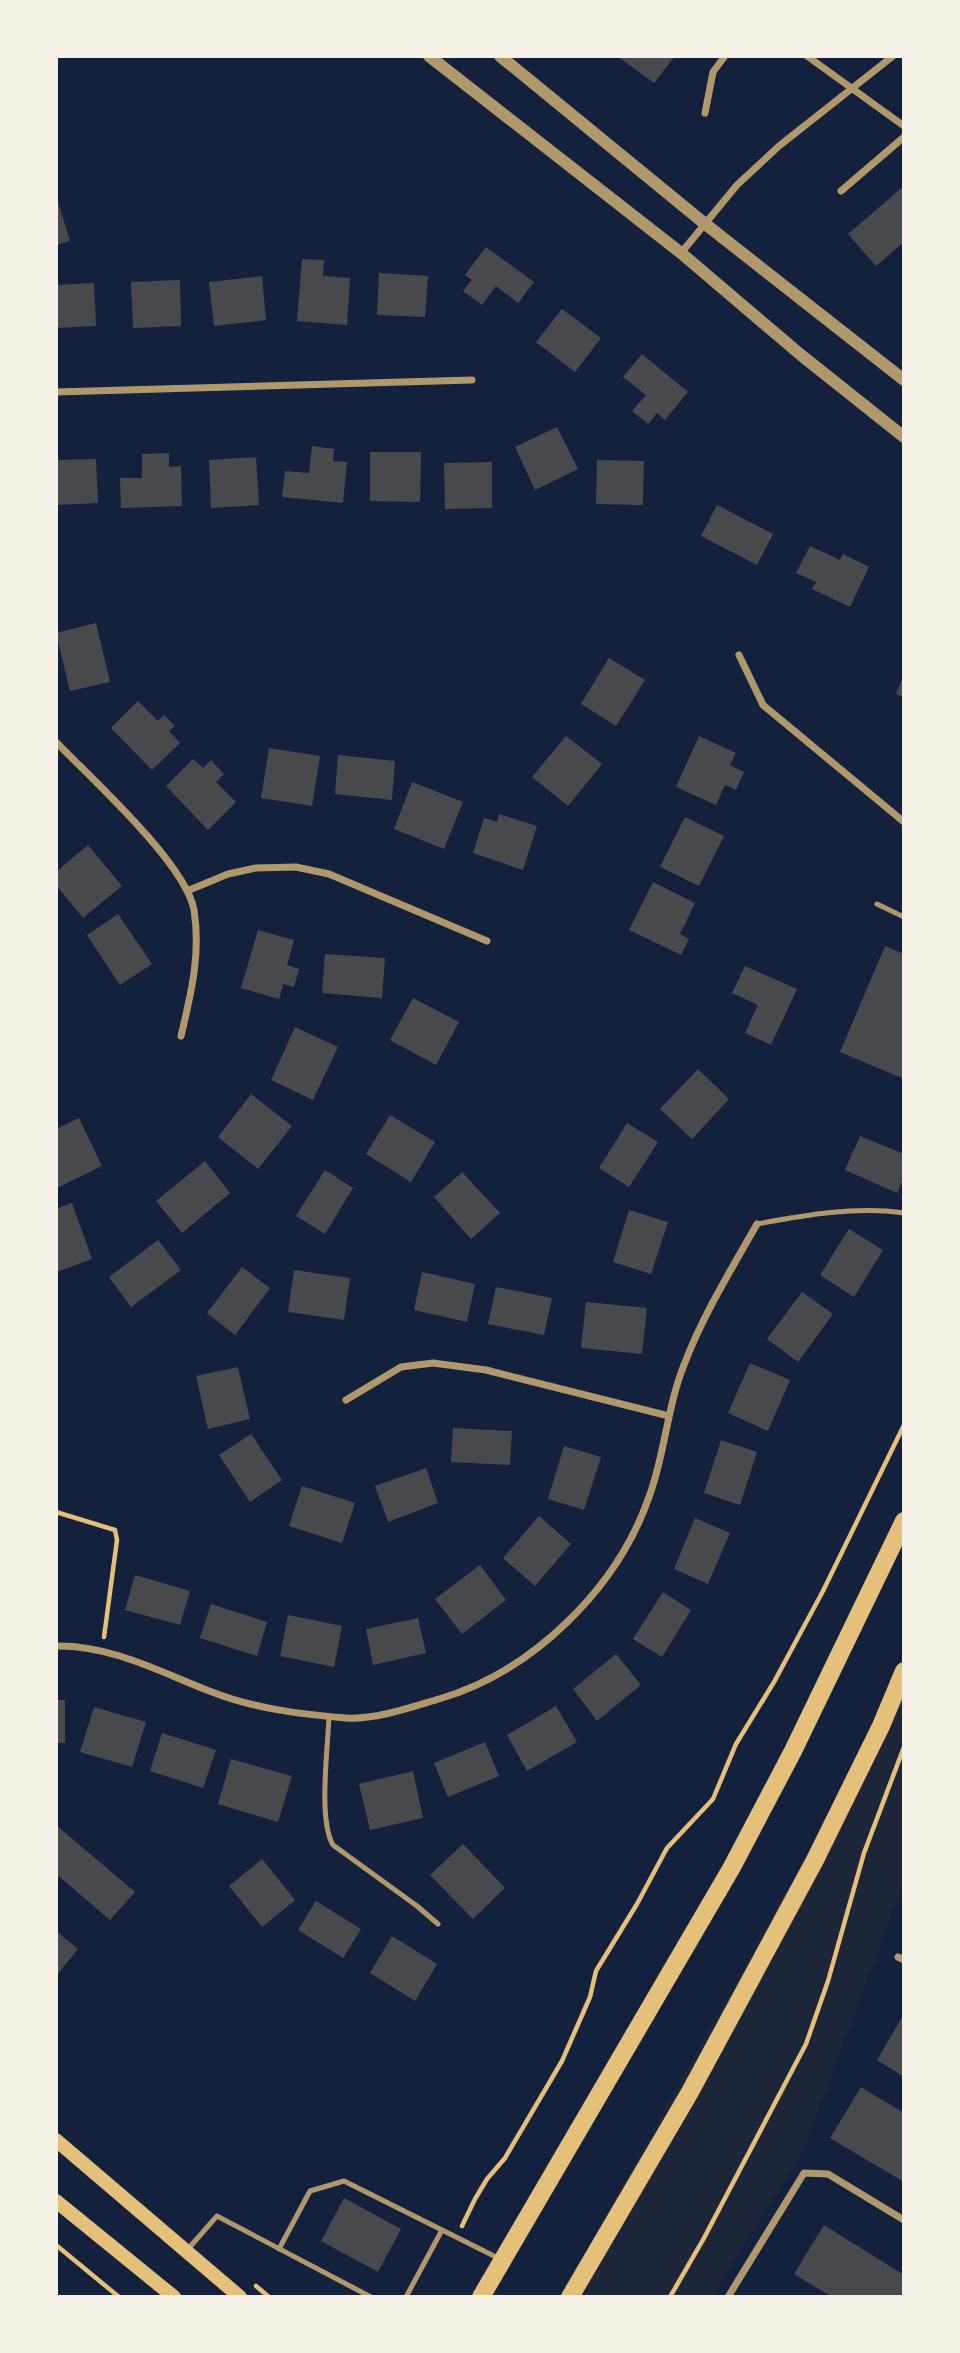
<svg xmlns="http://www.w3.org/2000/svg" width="960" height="2353" font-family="'Fira Sans Condensed',sans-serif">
  <rect width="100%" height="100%" fill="#14213d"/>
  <!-- green -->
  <path fill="#1d2539" d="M904,1680V1890L897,1901L803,2152L711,2297H560Z"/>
  <!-- building -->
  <path fill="#48494c" d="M621,56H675L654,83L620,58Z
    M904,186V242L876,266L848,234Z
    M56,195L70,241L56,245Z
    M486,247L534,282L518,303L496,286L482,305L463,291L472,280L465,275Z
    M302,259L324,260L323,276L350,278L347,325L297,321Z
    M379,273L428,276L425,317L377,315Z
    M262,276L266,320L214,326L209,282Z
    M180,280L181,326L133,328L131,282Z
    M94,283L96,326L56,328V285Z
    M562,309L601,338L575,372L536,342Z
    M642,354L688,392L665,420L657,413L648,424L632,411L646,395L623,377Z
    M557,427L578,469L535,490L515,447Z
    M312,446L334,449L333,461L347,462L343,503L282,497L285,471L309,473Z
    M370,452H421L420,502L370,501Z
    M169,453V467L181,466L182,506L121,508L120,478H142V454Z
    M256,457L259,505L211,508L209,460Z
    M96,459L98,503L56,505V460Z
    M597,460L644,461L643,505L596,504Z
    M492,462V508L445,509L444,463Z
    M717,505L773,534L757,565L701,536Z
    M810,546L840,560L843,554L869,567L850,607L812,589L816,582L796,573Z
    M96,623L110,682L70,691L56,633Z
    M609,658L645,680L616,726L581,704Z
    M904,675V697L896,694Z
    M138,701L158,721L164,715L175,726L169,731L180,743L152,770L111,728Z
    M566,736L602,764L568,806L532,777Z
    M699,736L736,753L730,765L744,772L736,790L725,785L716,805L676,787Z
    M269,748L320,756L312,806L261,798Z
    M338,755L395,761L392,800L335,794Z
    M193,759L203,768L211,760L224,774L216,782L236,802L208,830L166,786Z
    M412,782L463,802L444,849L394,829Z
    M499,814L537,826L523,870L473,853L484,818L497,822Z
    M685,817L724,836L699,886L660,867Z
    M88,845L122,886L83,918L56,885V872Z
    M653,882L695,903L680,934L689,939L681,955L629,930Z
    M118,914L152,964L120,985L87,935Z
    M258,930L294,940L287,965L299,969L294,987L283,984L279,999L241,988Z
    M885,946L904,954V1079L840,1052Z
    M325,954L385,958L382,998L322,993Z
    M745,966L797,989L771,1045L745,1033L758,1005L732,993Z
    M413,998L459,1022L436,1065L390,1040Z
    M295,1027L338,1047L313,1100L271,1080Z
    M698,1069L729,1099L692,1139L660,1109Z
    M251,1094L292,1126L258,1169L218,1137Z
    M390,1115L435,1142L411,1182L366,1154Z
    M79,1118L102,1166L57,1188L56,1129Z
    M627,1123L658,1142L629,1187L599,1168Z
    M860,1136L904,1154V1177L897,1193L845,1170Z
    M205,1161L230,1193L182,1233L156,1201Z
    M325,1170L353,1188L325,1234L296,1216Z
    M462,1172L500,1213L471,1239L434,1197Z
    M72,1203L92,1259L57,1272L56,1209Z
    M629,1210L668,1222L651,1274L613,1262Z
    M849,1229L883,1250L854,1297L820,1275Z
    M158,1240L181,1270L131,1307L109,1277Z
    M242,1267L270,1288L235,1335L207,1313Z
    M294,1270L350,1278L344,1320L288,1312Z
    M422,1272L475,1284L467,1322L414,1310Z
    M496,1287L552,1298L544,1335L488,1324Z
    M802,1292L833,1314L798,1362L767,1339Z
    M586,1302L647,1308L642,1354L581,1348Z
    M750,1363L790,1380L768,1431L728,1413Z
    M238,1367L250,1419L208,1429L196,1376Z
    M453,1428L512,1431L510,1465L451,1462Z
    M251,1434L282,1480L250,1502L219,1455Z
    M721,1440L757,1452L740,1505L704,1493Z
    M564,1446L601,1457L584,1510L548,1499Z
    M426,1468L438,1503L388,1522L375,1486Z
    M302,1486L355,1503L342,1543L289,1526Z
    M539,1516L571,1544L535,1586L503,1558Z
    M695,1518L730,1533L708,1584L674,1569Z
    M480,1565L506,1600L462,1634L435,1599Z
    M135,1575L190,1591L180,1625L125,1610Z
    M663,1592L691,1610L662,1657L633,1639Z
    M211,1604L267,1622L257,1656L200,1638Z
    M288,1615L342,1626L334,1667L280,1656Z
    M418,1618L426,1653L373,1665L366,1629Z
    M616,1654L641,1685L597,1721L573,1689Z
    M56,1700H65V1743H56Z
    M556,1706L577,1742L527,1771L507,1735Z
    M94,1707L146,1722L132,1767L80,1752Z
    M162,1733L216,1750L203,1788L150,1771Z
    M485,1742L499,1776L448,1797L434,1763Z
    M231,1759L292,1776L278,1822L218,1804Z
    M413,1771L423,1818L370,1830L359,1784Z
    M56,1825L135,1892L110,1920L56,1874Z
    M463,1844L505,1888L473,1919L430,1875Z
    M262,1859L295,1900L262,1927L229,1886Z
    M316,1901L361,1929L343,1958L298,1930Z
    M56,1931L78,1949L56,1976Z
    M392,1936L437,1964L415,2001L370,1973Z
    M904,2014V2077L877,2060Z
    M861,2087L904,2113V2182L830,2138Z
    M344,2198L401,2229L378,2272L321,2241Z
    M824,2225L904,2275V2297H832L794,2274Z"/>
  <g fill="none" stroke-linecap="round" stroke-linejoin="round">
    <!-- path -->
    <path stroke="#e5c07b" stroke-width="4.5" d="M56,1512L115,1530L117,1540L104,1637
      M462,2226L475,2199L487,2179L505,2158L562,2061L590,1997L596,1971L637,1904L667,1848L713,1799L736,1744L774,1682L823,1591L904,1425
      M56,2245L119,2297
      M256,2286L269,2297
      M670,2297L704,2238L806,2044L828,1981L864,1853L904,1747"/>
    <!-- service -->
    <path stroke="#b1986c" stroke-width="5" d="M877,904L904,917
      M757,1224C805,1215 856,1206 904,1213
      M329,1716C328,1747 318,1820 333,1845L417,1906L438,1924
      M188,2249L217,2216L371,2297
      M279,2249L310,2191L344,2181L442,2230
      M406,2297L442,2230L500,2259"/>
    <!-- minor -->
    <path stroke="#b1986c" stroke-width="7" d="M807,56L904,126
      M705,113L713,72L725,56
      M841,191L904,137
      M681,253L737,185L779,146L893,56
      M56,392L472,380
      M739,655L763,705L904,822
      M56,742C91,778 186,864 194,910C201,954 191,994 181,1036
      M187,891L228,874L256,868L296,867L329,874L487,941
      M346,1400L401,1367L433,1363L486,1370L669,1416
      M56,1646C112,1645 162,1673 212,1692C255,1709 301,1714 346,1718C375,1720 412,1707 439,1699C532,1672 617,1589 649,1497C665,1454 667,1407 684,1365C703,1315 731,1270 757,1224
      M898,1957L904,1960
      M728,2297L804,2173L828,2174L904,2220"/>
    <!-- tertiary -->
    <path stroke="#b1986c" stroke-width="12" d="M429,56L681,253L801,355L904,437
      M500,56L704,223L904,380"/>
    <!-- secondary -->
    <path stroke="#e5c07b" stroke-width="14" d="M56,2140L240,2297
      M56,2201L174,2297"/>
    <!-- primary -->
    <path stroke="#e5c07b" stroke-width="18" d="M481,2297L732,1867L793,1751L904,1521
      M570,2297L690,2092L815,1860L881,1726L904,1671"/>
  </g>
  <!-- border -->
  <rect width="960" height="2353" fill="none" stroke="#f6f1e7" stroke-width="116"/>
</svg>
